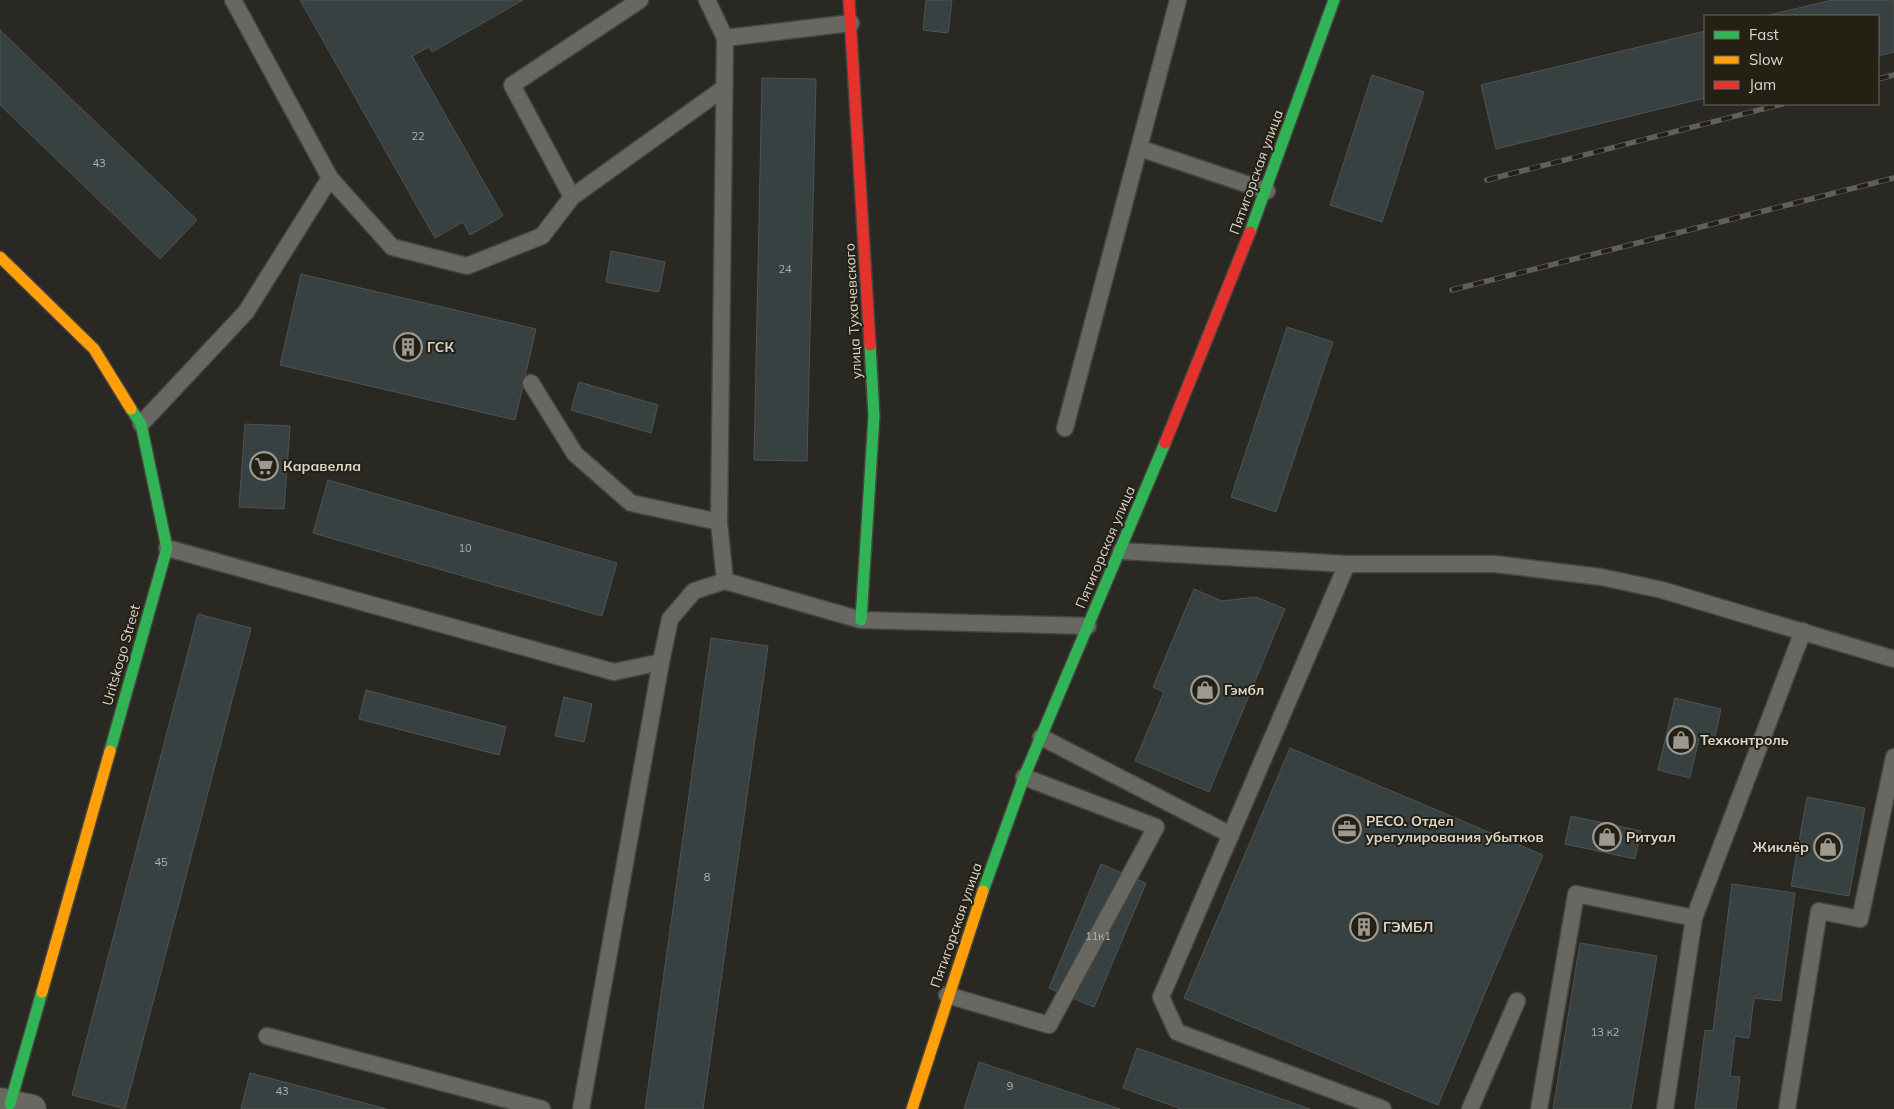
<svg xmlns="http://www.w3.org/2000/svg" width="1894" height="1109" font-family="Mulish,sans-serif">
  <rect width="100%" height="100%" fill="#2a2822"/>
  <!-- building -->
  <path fill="#374141" stroke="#505352" d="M300,0H523L432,52L429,47L412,56L503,216L470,235L463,222L435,238Z
    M926,0H952L948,33L923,30Z
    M1832,0H1894V52L1878,56V16H1765Z
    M0,30L197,220L160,259L0,105Z
    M1705,31V98L1496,149L1481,85Z
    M1372,75L1424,92L1382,222L1330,205Z
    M762,78L816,79L807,461L754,460Z
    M611,251L665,262L659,292L606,282Z
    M301,274L536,329L515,420L280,365Z
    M1287,327L1333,342L1276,512L1231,497Z
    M579,382L658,405L651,433L571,410Z
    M245,424L290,426L284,509L239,507Z
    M328,480L617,563L602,616L313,533Z
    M1194,589L1222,601L1256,597L1285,609L1209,792L1135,761L1164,692L1153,687Z
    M198,614L251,628L125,1109L72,1095Z
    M711,638L768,646L703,1109H645Z
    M366,690L506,727L499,755L359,719Z
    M564,697L592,704L584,742L555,736Z
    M1675,698L1721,709L1715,737L1700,734L1690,778L1658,770Z
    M1290,748L1543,855L1438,1105L1184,998Z
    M1807,797L1865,808L1849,896L1791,886Z
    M1571,816L1641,831L1635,859L1565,844Z
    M1101,864L1146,883L1094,1007L1049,988Z
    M1732,884L1795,893L1781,1001L1754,998L1749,1038L1735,1036L1730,1076L1740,1077L1736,1109H1695L1705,1030L1713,1031Z
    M1580,943L1657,956L1631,1109H1553Z
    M1137,1048L1310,1109H1181L1123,1088Z
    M979,1062L1120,1109H964Z
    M250,1073L387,1109H241Z"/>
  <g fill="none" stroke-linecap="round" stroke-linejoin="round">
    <defs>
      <path id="lane" d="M233,0L330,178L392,247L467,266L542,236L572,197L512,85L640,0
        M707,0L725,38L719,522L725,581
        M725,38L851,23
        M1139,148L1267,191
        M572,197L724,88
        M531,383L575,454L631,503L719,522
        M141,424L246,312L330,178
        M1065,428L1178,0
        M167,548L614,672L661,662L670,619L694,591L725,581L861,620L1088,626
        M1121,551L1347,564H1495L1601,577L1662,590L1894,659
        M1347,564L1161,997L1177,1032L1383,1109
        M1041,737L1231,835
        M947,995L1049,1025L1156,827L1024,777
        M267,1036L542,1109
        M581,1109L661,662
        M1470,1109L1517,1001
        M1539,1109L1576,894L1694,918L1803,631
        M1665,1109L1694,918
        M1787,1109L1819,911L1860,919L1894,757"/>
      <path id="street" d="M0,1102L32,1109"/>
      <path id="fast" d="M1250,232L1334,0
        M861,620L874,416L870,345
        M110,751L167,548L141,424L131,409
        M983,891L1024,777L1165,443
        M10,1104L42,992"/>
      <path id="slow" d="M0,257L94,349L131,409
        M42,992L110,751
        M912,1109L983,891"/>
      <path id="jam" d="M849,0L870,345
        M1165,443L1250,232"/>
    </defs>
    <!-- lane casing -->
    <use href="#lane" stroke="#46443e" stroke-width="19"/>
    <!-- street casing -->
    <use href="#street" stroke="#46443e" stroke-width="30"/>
    <!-- fast casing -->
    <use href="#fast" stroke="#46443e" stroke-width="14"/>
    <!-- slow casing -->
    <use href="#slow" stroke="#46443e" stroke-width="14"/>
    <!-- jam casing -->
    <use href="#jam" stroke="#46443e" stroke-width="14"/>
    <!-- lane -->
    <use href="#lane" stroke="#686762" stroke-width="16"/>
    <!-- street -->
    <use href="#street" stroke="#686762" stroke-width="28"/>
    <!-- fast -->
    <use href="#fast" stroke="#30b455" stroke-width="11"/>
    <!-- slow -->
    <use href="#slow" stroke="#ff9f0a" stroke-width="11"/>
    <!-- jam -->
    <use href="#jam" stroke="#e5322d" stroke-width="11"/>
    <defs>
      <path id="rail" d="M1878,79L1894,75
        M1487,180L1782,104
        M1452,290L1894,178"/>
    </defs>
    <!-- rail casing -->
    <use href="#rail" stroke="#615f5a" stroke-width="5.5"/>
    <!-- rail -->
    <use href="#rail" stroke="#242014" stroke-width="4" stroke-dasharray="11" stroke-linecap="butt"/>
  </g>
  <!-- icons -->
  <defs>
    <symbol id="building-ring" viewBox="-11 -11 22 22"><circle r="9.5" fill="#242014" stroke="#9c9992" stroke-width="1.5"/><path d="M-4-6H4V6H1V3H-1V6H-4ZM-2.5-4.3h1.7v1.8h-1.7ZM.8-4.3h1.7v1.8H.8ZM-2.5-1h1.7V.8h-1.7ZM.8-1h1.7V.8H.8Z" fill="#9c9992"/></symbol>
    <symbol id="supermarket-ring" viewBox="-11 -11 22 22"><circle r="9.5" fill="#242014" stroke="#9c9992" stroke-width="1.5"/><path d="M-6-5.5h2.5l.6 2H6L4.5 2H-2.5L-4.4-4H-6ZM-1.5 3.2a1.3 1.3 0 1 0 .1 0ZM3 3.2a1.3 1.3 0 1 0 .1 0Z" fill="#9c9992"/></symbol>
    <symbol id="shop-ring" viewBox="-11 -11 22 22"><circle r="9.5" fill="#242014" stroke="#9c9992" stroke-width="1.5"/><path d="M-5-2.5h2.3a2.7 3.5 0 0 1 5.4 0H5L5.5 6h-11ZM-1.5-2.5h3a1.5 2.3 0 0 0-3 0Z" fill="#9c9992"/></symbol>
    <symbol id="office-ring" viewBox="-11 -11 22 22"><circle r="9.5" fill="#242014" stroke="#9c9992" stroke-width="1.5"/><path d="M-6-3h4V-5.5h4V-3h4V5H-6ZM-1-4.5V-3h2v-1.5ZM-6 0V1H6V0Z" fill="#9c9992"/></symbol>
  </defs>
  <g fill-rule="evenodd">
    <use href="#building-ring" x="392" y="331" width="32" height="32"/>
    <use href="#supermarket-ring" x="248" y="450" width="32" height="32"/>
    <use href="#shop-ring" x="1189" y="674" width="32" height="32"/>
    <use href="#shop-ring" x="1665" y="724" width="32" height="32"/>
    <use href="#office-ring" x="1331" y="813" width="32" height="32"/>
    <use href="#shop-ring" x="1591" y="821" width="32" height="32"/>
    <use href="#shop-ring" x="1812" y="831" width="32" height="32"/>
    <use href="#building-ring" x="1348" y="911" width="32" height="32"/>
  </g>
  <g text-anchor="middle" stroke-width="4" stroke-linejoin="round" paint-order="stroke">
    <!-- number labels -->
    <g font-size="11" fill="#b0b1ab">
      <text x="418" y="140">22</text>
      <text x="99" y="167">43</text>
      <text x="785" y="273">24</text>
      <text x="465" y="552">10</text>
      <text x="161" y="866">45</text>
      <text x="707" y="881">8</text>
      <text x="1098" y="940">11к1</text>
      <text x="1605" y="1036">13 к2</text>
      <text x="1010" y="1090">9</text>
      <text x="282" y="1095">43</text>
    </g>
    <!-- street labels -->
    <g font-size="14" fill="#d9d6ce" stroke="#242014">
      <text transform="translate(1256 172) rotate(-70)" y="5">Пятигорская улица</text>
      <text transform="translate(853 311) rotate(-93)" y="5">улица Тухачевского</text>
      <text transform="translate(1105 547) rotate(-67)" y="5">Пятигорская улица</text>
      <text transform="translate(121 655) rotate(-74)" y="5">Uritskogo Street</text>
      <text transform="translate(956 925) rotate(-71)" y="5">Пятигорская улица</text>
    </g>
    <!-- poi labels -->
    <g font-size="14" font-weight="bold" fill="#d9d6ce" stroke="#242014" text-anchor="start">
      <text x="427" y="352">ГСК</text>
      <text x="283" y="471">Каравелла</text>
      <text x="1224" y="695">Гэмбл</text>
      <text x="1700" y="745">Техконтроль</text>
      <text x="1366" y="826">РЕСО. Отдел<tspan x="1366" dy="16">урегулирования убытков</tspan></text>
      <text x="1626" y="842">Ритуал</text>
      <text x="1809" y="852" text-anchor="end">Жиклёр</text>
      <text x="1383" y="932">ГЭМБЛ</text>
    </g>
  </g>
  <!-- legend -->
  <rect x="1704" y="15" width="175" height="90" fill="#242014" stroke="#6c695e"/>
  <rect x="1714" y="31" width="25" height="8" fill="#30b455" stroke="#6c695e"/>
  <text x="1749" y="40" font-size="15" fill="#d9d6ce">Fast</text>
  <rect x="1714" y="56" width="25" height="8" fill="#ff9f0a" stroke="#6c695e"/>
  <text x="1749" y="65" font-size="15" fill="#d9d6ce">Slow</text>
  <rect x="1714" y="81" width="25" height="8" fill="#e5322d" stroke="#6c695e"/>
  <text x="1749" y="90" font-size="15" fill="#d9d6ce">Jam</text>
</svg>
